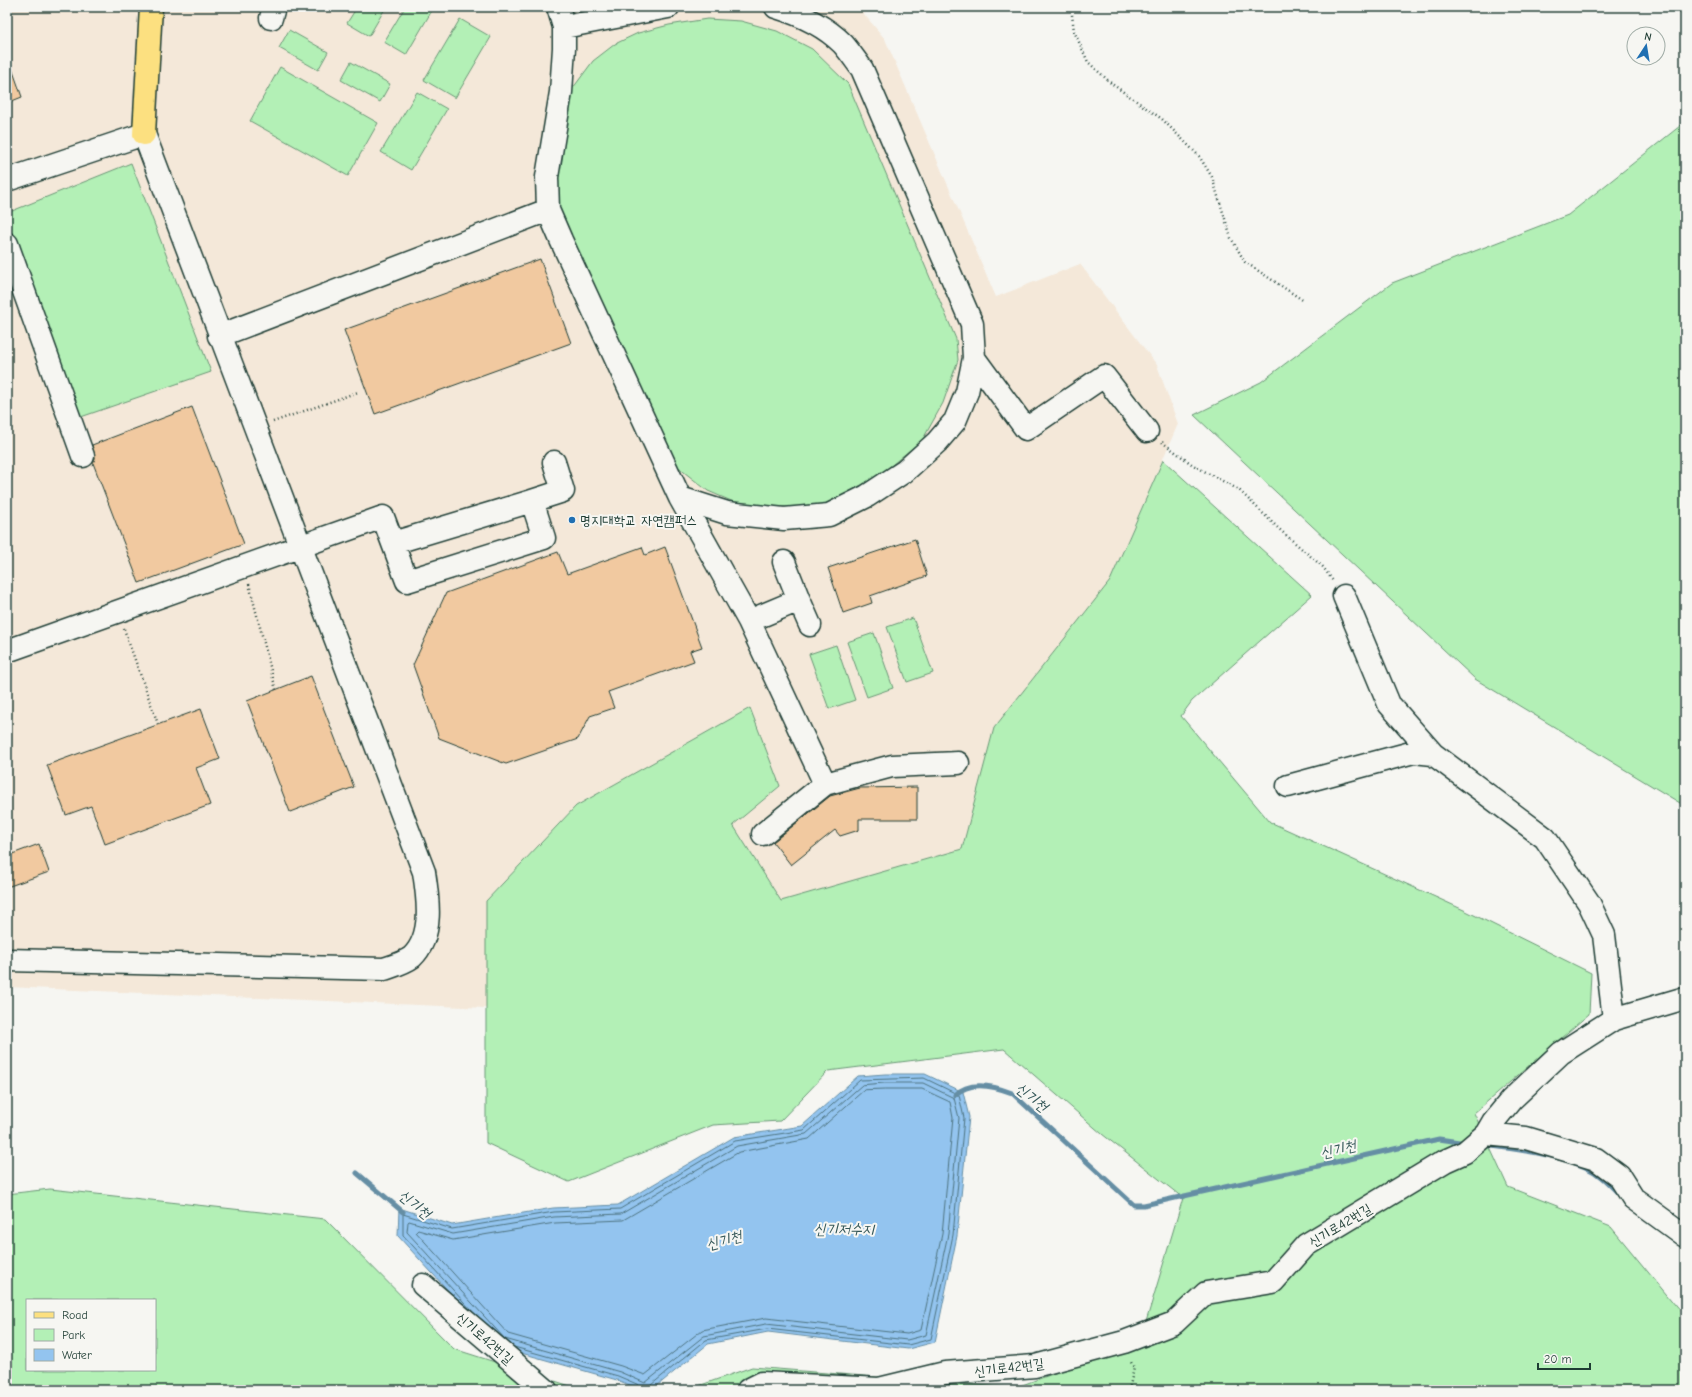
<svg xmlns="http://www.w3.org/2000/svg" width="1692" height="1397" font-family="'Comic Neue','Poor Story',sans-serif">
  <rect width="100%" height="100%" fill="#f6f6f2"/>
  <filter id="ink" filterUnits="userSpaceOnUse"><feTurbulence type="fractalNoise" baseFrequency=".025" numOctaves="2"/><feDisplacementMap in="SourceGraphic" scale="8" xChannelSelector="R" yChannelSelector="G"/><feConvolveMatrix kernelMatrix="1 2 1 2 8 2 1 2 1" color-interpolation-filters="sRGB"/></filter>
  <g filter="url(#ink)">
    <!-- built -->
    <path fill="#f4e8d9" d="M7,7H858L885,39L996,297L1080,264L1157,365L1178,424L1110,581L994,728L962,849L781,901L733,825L780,786L750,708L576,806L486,901V1008L7,987Z"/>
    <!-- green -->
    <path fill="#b3f0b6" stroke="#699675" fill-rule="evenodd" d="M357,7H386L369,36L347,23Z
      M405,7H434L406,55L384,42Z
      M460,19L491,37L455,98L424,80Z
      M707,19L741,21L777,31L812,49L848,84L956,339L958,360L943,403L923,439L880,475L827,504L805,507H764L736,503L708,491L684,472L660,449L550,197L559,120L573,88L593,61L615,44L638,33L669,25Z
      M289,30L328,52L318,70L279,48Z
      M351,62L390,84L380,102L341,80Z
      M280,67L378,123L348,176L250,121Z
      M417,92L447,109L411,170L381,152Z
      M1685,122V806L1475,679L1194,415L1261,382L1392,283L1568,215Z
      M131,163L211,372L78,418L7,229V213Z
      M1163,460L1312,595L1192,701L1181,716L1270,822L1466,911L1591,973L1589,1014L1474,1113L1508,1187L1611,1227L1685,1317V1390H687L752,1367L1014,1388L1140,1342L1183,1198L1102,1134L1004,1049L828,1071L780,1121L713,1125L569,1182L486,1143V901L576,806L750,708L780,786L733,825L781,901L962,849L994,728L1110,581Z
      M913,618L933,673L907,682L887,627Z
      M874,633L893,688L867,697L847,642Z
      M836,645L855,700L829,709L809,654Z
      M50,1189L325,1219L454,1349L583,1390H7V1194ZM27,1300H155V1370H27Z"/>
    <!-- water -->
    <path fill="#93c4ef" stroke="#658ea4" d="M885,1074H925L963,1092L969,1117L957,1236L935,1342L908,1349L768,1332L708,1344L652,1390H642L617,1380L500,1347L398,1236L399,1208L452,1225L553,1208L618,1205L734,1137L802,1126L858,1076Z"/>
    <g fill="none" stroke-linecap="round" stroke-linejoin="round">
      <!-- shore -->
      <path stroke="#4d737f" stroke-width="1" d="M885,1083H923L954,1098L959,1118L948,1234L926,1335L907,1340L766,1324L704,1336L645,1383L620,1372L505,1339L407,1232L408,1222L409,1221L453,1234L554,1217L621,1214L737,1146L806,1134L862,1085Z
        M885,1089H922L950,1102L953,1118L942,1234L921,1330L907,1334L766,1318L702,1330L645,1375L621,1366L508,1334L416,1232L418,1230L453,1240L555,1223L623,1220L739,1152L809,1139L864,1090Z
        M473,1312L403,1235V1214L452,1229L554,1212L620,1209L735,1141L804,1130L860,1080L924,1078L959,1095L964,1118L953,1235L931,1339L908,1345L767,1329L706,1340L651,1385L650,1390
        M514,1347L618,1376L639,1385L642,1390"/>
      <!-- stream -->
      <path stroke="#658ea4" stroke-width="5" d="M955,1095C970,1080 994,1086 1012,1093L1134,1205H1144L1439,1139L1466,1143
        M1483,1145C1516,1149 1555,1154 1585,1167C1599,1173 1609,1184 1619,1194
        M357,1173L403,1212"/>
    </g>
    <!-- building -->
    <path fill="#f1c9a0" stroke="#1f3d34" d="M7,60H9L22,97L7,103Z
      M540,259L571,343L375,414L344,330Z
      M192,407L244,544L139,583L93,463L95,458L92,445Z
      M915,539L927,576L870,596L872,603L843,613L828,568Z
      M642,547L645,555L665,547L702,647L690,651L694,661L608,692L614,708L590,716L578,739L506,764L439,738L413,665L446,593L558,552L567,574Z
      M311,676L354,787L290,812L247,701Z
      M201,709L220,759L196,768L210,805L105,844L91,806L66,815L47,765Z
      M917,787V819H859V830L840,836L835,830L791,865L773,842L830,796L860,788Z
      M39,844L49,872L7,887V856Z"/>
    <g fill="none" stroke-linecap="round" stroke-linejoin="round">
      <defs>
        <path id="minor" d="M558,7L564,27V48L561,92L547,177L548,210L561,240L680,498L727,513L784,519L829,515L867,496L905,471L937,442L955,421L967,392L974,358L972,324L862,69C856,61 850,52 843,44C825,26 799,14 776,7
          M271,18L274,7
          M564,27L668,7
          M7,180L144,134L424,872C428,898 434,936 412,957C404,963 393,966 384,969L7,960
          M7,244L83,456
          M219,336L548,210
          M974,358L1026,429L1104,376L1147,431
          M680,498L749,621L825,784L892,766L958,763
          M532,501L563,491L554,462
          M1344,596L1389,704L1433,754
          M799,600L810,625
          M749,621L799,600L784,562
          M7,651L383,517L407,581L544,538L532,501L393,543
          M1288,786L1414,752L1433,754L1545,838L1589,903L1604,935L1614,1019
          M763,834L825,784
          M1486,1134L1526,1138L1596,1159L1619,1176L1633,1198L1685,1236
          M423,1285L546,1390
          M748,1390L762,1383L879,1389L945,1373L1035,1366L1124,1342L1174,1323L1206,1293L1273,1282L1306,1245L1445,1161L1465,1152L1486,1134L1493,1122L1511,1100L1561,1053L1614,1019L1685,998"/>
        <path id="major" d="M144,134L151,7"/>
      </defs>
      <!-- minor casing -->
      <use href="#minor" stroke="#1f3d34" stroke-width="25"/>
      <!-- major casing -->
      <use href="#major" stroke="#1f3d34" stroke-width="25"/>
      <!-- path -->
      <path stroke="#1f3d34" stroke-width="2.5" stroke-dasharray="1 3" stroke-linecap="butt" d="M1071,7L1074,31L1088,62L1112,84L1162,119L1199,156L1212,177L1231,238L1245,262L1304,301
        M273,422L358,392
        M1162,442L1193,465L1239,490L1279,529L1323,567L1333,581
        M249,584L276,690
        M124,629L158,724
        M1129,1390L1134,1368L1130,1360"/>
      <!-- minor -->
      <use href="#minor" stroke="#f6f6f2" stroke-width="22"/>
      <!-- major -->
      <use href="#major" stroke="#fce080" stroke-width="22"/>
    </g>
  </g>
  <!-- markers -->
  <circle fill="#1f6fb2" stroke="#f6f6f2" stroke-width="1.5" cx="572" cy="520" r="4"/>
  <g text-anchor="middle" stroke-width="4" stroke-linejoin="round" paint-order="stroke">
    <!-- poi labels -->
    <g font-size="14" fill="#1f3d34" stroke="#f6f6f2" text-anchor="start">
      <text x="580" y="525">명지대학교 자연캠퍼스</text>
    </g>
    <!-- street labels -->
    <g font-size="14" fill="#1f3d34" stroke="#f6f6f2">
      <text transform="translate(1340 1225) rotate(-31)" y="5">신기로42번길</text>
      <text transform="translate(485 1338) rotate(41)" y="5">신기로42번길</text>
      <text transform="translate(1009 1367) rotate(-7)" y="5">신기로42번길</text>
    </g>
    <!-- water labels -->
    <g font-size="15" font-style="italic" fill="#365859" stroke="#f6f6f2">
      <text transform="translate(1032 1097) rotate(39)" y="5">신기천</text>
      <text transform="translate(1338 1149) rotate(-13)" y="5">신기천</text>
      <text transform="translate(415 1204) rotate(39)" y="5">신기천</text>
      <text x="844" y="1234">신기저수지</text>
      <text transform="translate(724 1240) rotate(-15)" y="5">신기천</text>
    </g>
  </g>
  <!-- margin -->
  <rect width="1692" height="1397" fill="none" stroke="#f6f6f2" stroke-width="24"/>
  <rect x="12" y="12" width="1668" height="1373" fill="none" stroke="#1f3d34" stroke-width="1.5" filter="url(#ink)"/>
  <!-- legend -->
  <rect x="26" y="1299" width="130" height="72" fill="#f6f6f2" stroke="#a0aca6"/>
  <rect x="34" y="1312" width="20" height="6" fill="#fce080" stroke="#a0aca6"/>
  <text x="62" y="1319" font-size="12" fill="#1f3d34">Road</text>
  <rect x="34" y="1329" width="20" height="12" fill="#b3f0b6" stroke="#a0aca6"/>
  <text x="62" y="1339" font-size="12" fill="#1f3d34">Park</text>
  <rect x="34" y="1349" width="20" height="12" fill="#93c4ef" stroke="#a0aca6"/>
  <text x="62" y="1359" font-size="12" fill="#1f3d34">Water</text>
  <!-- north arrow -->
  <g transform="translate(1646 46) rotate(12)"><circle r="19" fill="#f6f6f2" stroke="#a0aca6"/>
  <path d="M0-3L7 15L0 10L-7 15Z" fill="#1f6fb2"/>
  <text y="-6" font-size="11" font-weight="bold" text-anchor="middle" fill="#1f3d34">N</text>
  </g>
  <!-- scale -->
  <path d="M1538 1363v6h52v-6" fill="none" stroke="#1f3d34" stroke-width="2"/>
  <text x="1544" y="1363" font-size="12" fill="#1f3d34" stroke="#f6f6f2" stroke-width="3" paint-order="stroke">20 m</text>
</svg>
